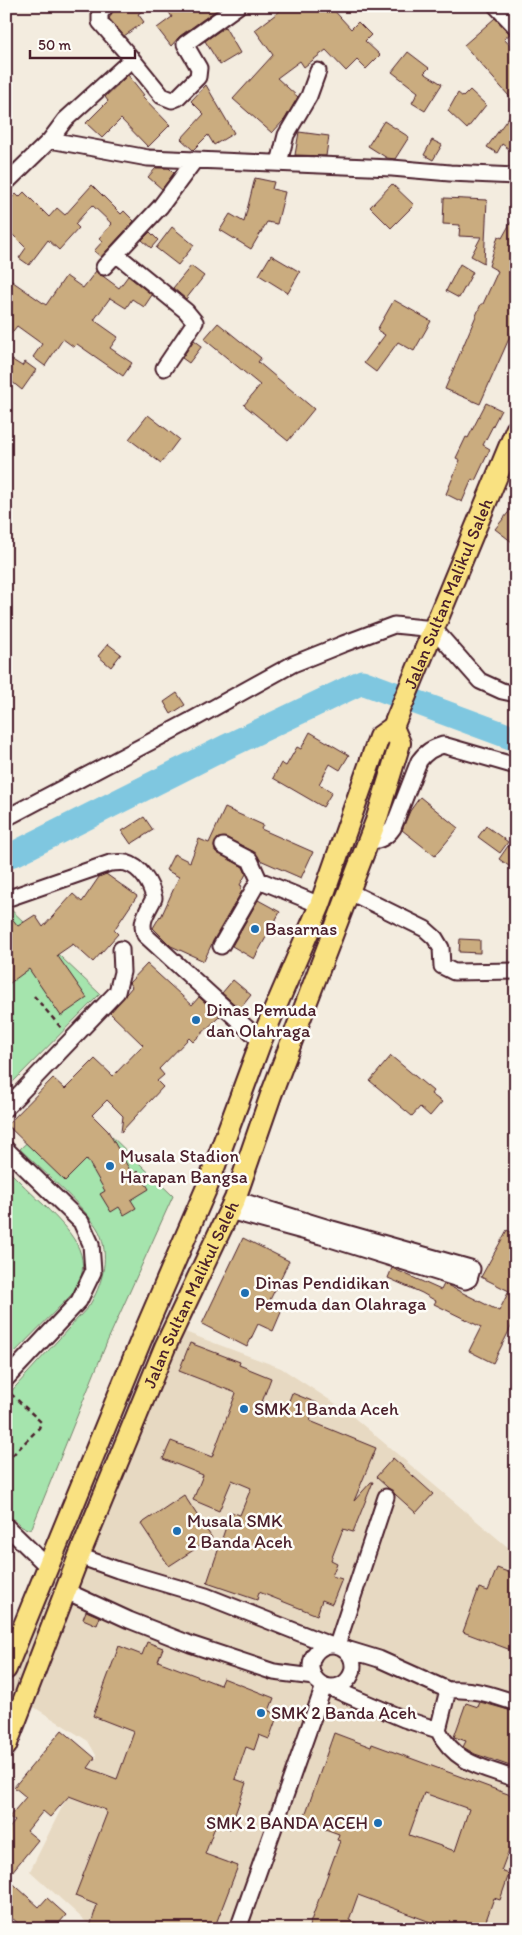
<svg xmlns="http://www.w3.org/2000/svg" width="522" height="1935" font-family="Itim,sans-serif">
  <rect width="100%" height="100%" fill="#f3ecdf"/>
  <filter id="ink" filterUnits="userSpaceOnUse"><feTurbulence type="fractalNoise" baseFrequency=".02" numOctaves="2"/><feDisplacementMap in="SourceGraphic" scale="10" xChannelSelector="R" yChannelSelector="G"/><feConvolveMatrix kernelMatrix="1 2 1 2 8 2 1 2 1" color-interpolation-filters="sRGB"/></filter>
  <g filter="url(#ink)">
    <!-- built -->
    <path fill="#e7d9c2" d="M169,1326L281,1368L345,1410L516,1554V1925L514,1929H94L30,1871L72,1787L97,1757L88,1741L10,1692L38,1601Z"/>
    <!-- green -->
    <path fill="#a5e4ad" stroke="#78826c" d="M6,905L100,994L6,1089Z
      M73,1099L173,1196L107,1342L31,1530L22,1527L6,1512V1397L89,1306C102,1285 109,1260 101,1236C94,1214 39,1168 20,1149Z
      M6,1168C19,1181 32,1194 45,1206C69,1231 95,1254 76,1290L6,1361Z"/>
    <g fill="none" stroke-linecap="round" stroke-linejoin="round">
      <!-- river -->
      <path stroke="#7fc7e0" stroke-width="25" d="M6,856L16,853L226,747L362,682L516,739"/>
    </g>
    <!-- building -->
    <path fill="#caac7f" stroke="#4a1f2b" fill-rule="evenodd" d="M115,6H149L138,14L144,22L124,36L109,19Z
      M165,6H222L180,36L171,46L157,28L172,17Z
      M276,6H330L351,29L358,22L371,35L365,41L380,55L366,69L357,60L346,71L326,50L304,67L300,61L277,78L298,97L285,119L272,133L233,99L273,55L255,30L280,11Z
      M495,18L510,34L504,39L516,52V104L464,45Z
      M225,27L240,53L220,65L205,41Z
      M408,52L429,68L424,73L442,84L425,111L412,103L418,92L392,72Z
      M128,75L144,95L142,96L170,125L148,147L121,119L102,138L86,123L108,101L105,97Z
      M206,85L234,133L214,145L208,135L193,150L181,139L204,114L191,101Z
      M470,90L486,105L467,129L448,111L458,93L463,97Z
      M516,107V154L502,144L497,153L487,147Z
      M384,121L409,137L395,159L387,158L368,146Z
      M299,132L329,136L326,156L295,155Z
      M432,140L442,145L433,160L424,155Z
      M156,168H169L174,173L162,189L148,177Z
      M255,178L274,182L272,189L285,192L277,224L267,222L251,249L220,230L230,214L244,222Z
      M392,184L414,205L391,228L370,207Z
      M92,185L121,214L124,211L134,221L101,257L94,251L103,241L99,238L112,224L92,205L75,224L79,228L59,250L48,240L29,265L19,258L26,248L6,228V210L11,205L8,202L16,194L19,197L24,192L49,217L57,208L65,215Z
      M444,198L487,200L484,263L471,256L481,237L459,236L460,225L443,224Z
      M516,213V334L512,332L480,404L445,389L481,304H483L498,271L489,266L498,236L502,238Z
      M172,227L194,245L178,265L156,248Z
      M150,232L158,240L151,248L142,240Z
      M271,255L300,272L288,293L259,275Z
      M460,264L473,272L459,298L446,291Z
      M191,266L204,276L186,299L173,288Z
      M96,271L119,288L128,276L152,295L144,307L132,299L126,308L110,298L94,320L118,337L110,348L132,363L123,376L77,344L74,347L63,339L45,366L33,357L42,344L17,326L6,340V277L46,305L66,276L83,288Z
      M394,300L431,321L414,351L398,342L376,372L364,363L385,335L377,330Z
      M218,323L261,358L258,362L314,409L288,441L244,405L260,385L204,339Z
      M194,340L202,346L189,363L182,358Z
      M6,356L22,366L25,362L36,370L22,390L6,377Z
      M486,403L501,410L483,445L490,449L475,481L472,479L462,502L446,494L460,460L456,458L466,437L468,438Z
      M148,415L179,439L161,463L129,439Z
      M516,503V545L495,529Z
      M108,644L121,654L111,667L98,656Z
      M177,693L185,705L171,714L164,702Z
      M310,732L349,755L340,770L330,764L319,784L332,792L323,807L273,778L281,763L286,766L297,747L301,749Z
      M420,797L458,828L435,856L402,830L410,811Z
      M225,808L263,825L261,829L313,852L301,878L260,860L254,852L227,838H218L214,846L215,851L243,867L246,874L240,885L242,886L240,889L242,891L213,941L204,961L171,946L153,928L160,916L161,917L179,877L166,870L174,854L190,862L199,839L209,843Z
      M144,817L153,830L131,844L122,831Z
      M486,826L508,842L500,853L478,837Z
      M508,846L516,851V871L499,859Z
      M106,874L137,896L114,930L118,934L93,962L73,944L57,955L87,998L61,1016L29,969L6,986V911L18,926L35,915L43,927L73,894L82,902L99,877Z
      M258,900L280,912L254,959L232,946Z
      M460,939L480,940V953L459,952Z
      M147,964L192,1005L199,997L220,1016L193,1042L189,1038L159,1069L164,1075L157,1081L163,1087L121,1132L123,1116L107,1100L92,1115L108,1131L132,1174L138,1171L149,1189L131,1200L136,1208L124,1215L119,1207L111,1212L100,1194L105,1191L87,1159L65,1181L7,1125L53,1078L65,1089L95,1059L113,1076L143,1045L110,1013L132,987L129,983Z
      M233,980L251,995L240,1009L222,993Z
      M391,1056L433,1091L431,1094L442,1102L430,1116L420,1107L412,1116L370,1081Z
      M507,1230L516,1235V1317L493,1363L469,1351L481,1327L434,1304L436,1301L422,1293L388,1278L392,1268L441,1290L444,1284L447,1285L499,1311L509,1291L481,1277Z
      M243,1238L289,1261L268,1304L282,1310L273,1331L258,1324L247,1347L202,1324Z
      M190,1343L240,1362L239,1365L271,1378L262,1402L285,1411L292,1393L317,1403L310,1421L376,1448L354,1501L371,1482H373L353,1532L343,1529L331,1560L337,1563L332,1576L342,1579L332,1604L322,1600L317,1615L259,1592L257,1600L207,1583L231,1512L240,1515L251,1488L232,1480L219,1511L193,1500L203,1475L163,1459L171,1441L212,1457L236,1393L179,1371Z
      M393,1458L433,1494L416,1513L376,1477Z
      M184,1495L212,1538L169,1566L141,1524Z
      M497,1568L516,1575V1652L463,1632L479,1588L488,1591Z
      M86,1611L100,1617L97,1625L83,1619Z
      M147,1642L163,1648L158,1661L220,1685L223,1678L274,1698L269,1711L278,1714L269,1739L259,1735L254,1750L246,1747L235,1779L246,1783L230,1829L216,1824L205,1854L238,1866L214,1929H96L90,1927L97,1905L75,1896L107,1813L105,1812L106,1810L69,1796L50,1817L43,1811L27,1831L38,1840L7,1878L39,1907L47,1898L66,1915L54,1929H25L6,1913V1832L15,1821L9,1817L26,1797L14,1787L62,1730L95,1758L88,1768L117,1779L134,1732L93,1716L119,1646L142,1655Z
      M480,1702L516,1712V1768L475,1754L463,1747L466,1741L454,1737L466,1703L478,1707Z
      M334,1733L371,1747L372,1744L516,1797V1831L501,1871L509,1874L500,1900L494,1898L483,1929H440L441,1926L358,1895L349,1920L370,1929H308L340,1841L337,1840L339,1834L303,1821ZM424,1793L469,1809L455,1851L409,1835Z"/>
    <g fill="none" stroke-linecap="round" stroke-linejoin="round">
      <defs>
        <path id="minor" d="M496,6L516,27
          M132,59L162,96L172,100L177,98L198,77L199,68L185,44L238,6
          M50,140L65,120L132,59L100,22V13L106,6
          M279,163L286,135L309,96L318,71
          M6,183L50,140L148,158L392,168L450,173L516,176
          M116,254L186,311L195,322L164,368
          M104,267L160,207L195,160
          M6,818L190,721L293,664L343,644L394,625L434,629L480,681L502,691L516,694
          M369,842C380,840 386,838 393,828L419,761C426,752 432,748 443,745L516,766
          M223,846L250,860L259,880L320,905
          M350,892L425,929L435,938L441,948L442,966L454,972L516,971
          M6,899L110,863C115,863 121,862 126,863C141,867 151,884 154,898C148,911 139,921 145,935L261,1041
          M221,946L259,880
          M6,1108L117,992L122,972L121,949
          M6,1149L81,1222L91,1244L93,1272L79,1301L6,1379
          M229,1211L321,1236L465,1281L469,1279L472,1269L470,1268L332,1229L235,1199
          M6,1526L48,1567
          M79,1556L118,1570L206,1596L330,1645
          M66,1591L129,1620L190,1644L274,1672L314,1677
          M311 1666a21 21 0 1 1 42 0a21 21 0 1 1-42 0Z
          M337,1645L386,1497
          M331,1688L404,1719L438,1730L448,1690L379,1659L343,1648
          M448,1690C472,1688 493,1695 516,1703
          M438,1730C455,1764 483,1767 516,1779
          M238,1929L324,1686"/>
        <g id="major">
          <path id="s1" d="M6,1669L141,1340L207,1187L261,1041L320,905L379,737L393,727L516,430"/>
          <path id="s2" d="M6,1746L79,1556L165,1347L235,1199L271,1095L376,821L400,743L393,727"/>
        </g>
      </defs>
      <!-- minor casing -->
      <use href="#minor" stroke="#4a1f2b" stroke-width="19"/>
      <!-- major casing -->
      <use href="#major" stroke="#4a1f2b" stroke-width="24"/>
      <!-- path -->
      <path stroke="#4a1f2b" stroke-width="2.5" stroke-dasharray="5 4" stroke-linecap="butt" d="M34,996L63,1030
        M6,1462L39,1428L41,1422L10,1393"/>
      <!-- minor -->
      <use href="#minor" stroke="#fdfcf7" stroke-width="15"/>
      <!-- major -->
      <use href="#major" stroke="#f9e181" stroke-width="20"/>
    </g>
  </g>
  <!-- markers -->
  <g fill="#1f6fb2" stroke="#fdfcf7" stroke-width="2">
    <circle cx="255" cy="929" r="5"/>
    <circle cx="196" cy="1020" r="5"/>
    <circle cx="110" cy="1166" r="5"/>
    <circle cx="245" cy="1293" r="5"/>
    <circle cx="244" cy="1409" r="5"/>
    <circle cx="177" cy="1531" r="5"/>
    <circle cx="261" cy="1713" r="5"/>
    <circle cx="378" cy="1823" r="5"/>
  </g>
  <g text-anchor="middle" stroke-width="5" stroke-linejoin="round" paint-order="stroke">
    <!-- street labels -->
    <g font-size="18" fill="#4a1f2b" stroke="#fdfcf7">
      <text dy="6" stroke="none"><textPath href="#s1" startOffset="1166">Jalan Sultan Malikul Saleh</textPath></text>
      <text dy="6" stroke="none"><textPath href="#s2" startOffset="488">Jalan Sultan Malikul Saleh</textPath></text>
    </g>
    <!-- poi labels -->
    <g font-size="18" fill="#4a1f2b" stroke="#fdfcf7" text-anchor="start">
      <text x="265" y="935">Basarnas</text>
      <text x="206" y="1016">Dinas Pemuda<tspan x="206" dy="21">dan Olahraga</tspan></text>
      <text x="120" y="1162">Musala Stadion<tspan x="120" dy="21">Harapan Bangsa</tspan></text>
      <text x="255" y="1289">Dinas Pendidikan<tspan x="255" dy="21">Pemuda dan Olahraga</tspan></text>
      <text x="254" y="1415">SMK 1 Banda Aceh</text>
      <text x="187" y="1527">Musala SMK<tspan x="187" dy="21">2 Banda Aceh</tspan></text>
      <text x="271" y="1719">SMK 2 Banda Aceh</text>
      <text x="368" y="1829" text-anchor="end">SMK 2 BANDA ACEH</text>
    </g>
  </g>
  <!-- margin -->
  <rect width="522" height="1935" fill="none" stroke="#fdfcf7" stroke-width="25"/>
  <rect x="12" y="12" width="497" height="1910" fill="none" stroke="#4a1f2b" stroke-width="2" filter="url(#ink)"/>
  <!-- scale -->
  <path d="M30 50v8h105v-8" fill="none" stroke="#4a1f2b" stroke-width="2.5"/>
  <text x="38" y="50" font-size="15" fill="#4a1f2b" stroke="#fdfcf7" stroke-width="4" paint-order="stroke">50 m</text>
</svg>
